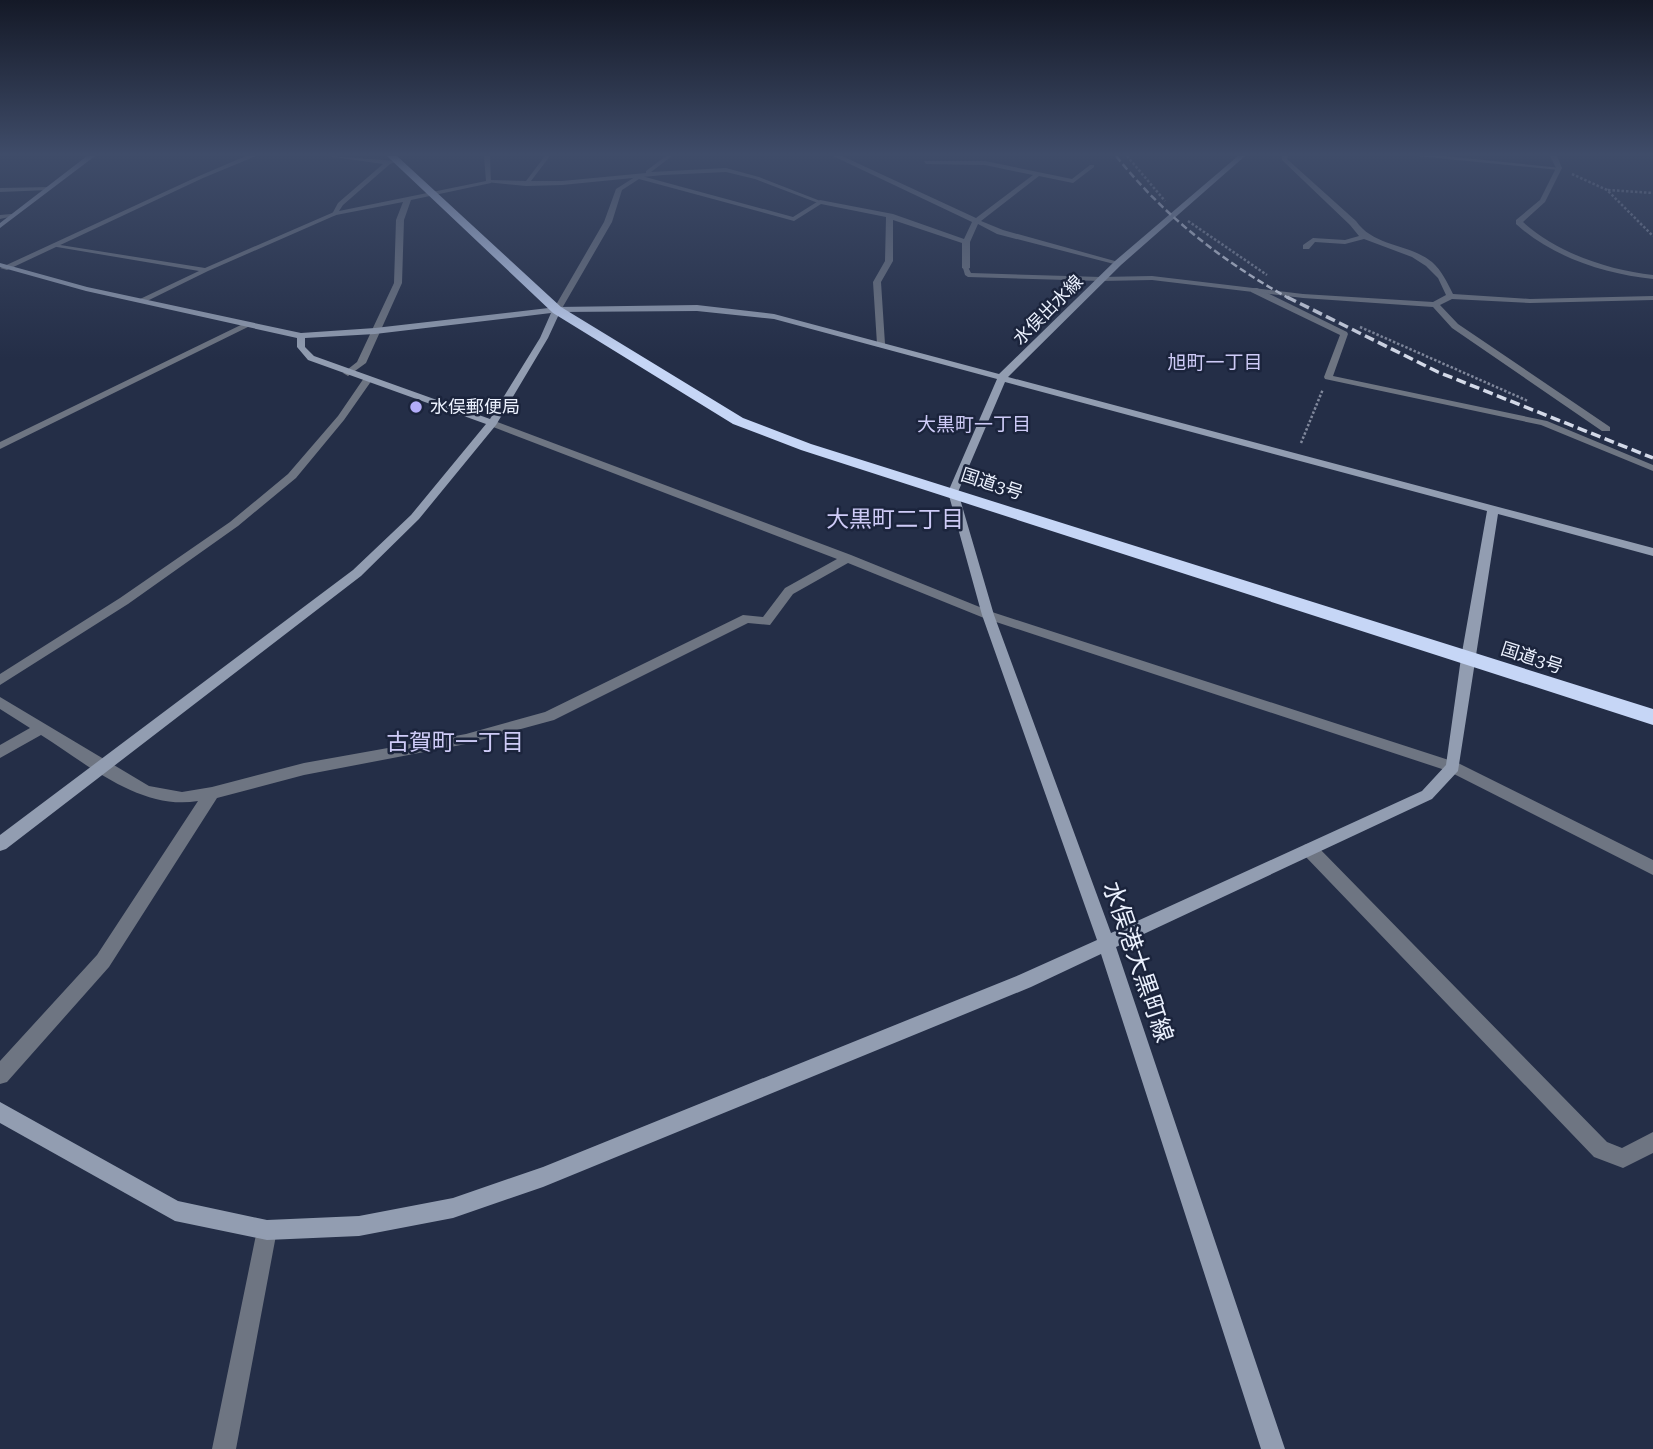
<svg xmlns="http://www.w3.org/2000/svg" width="1653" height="1449" font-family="'Roboto Serif','Noto Sans JP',serif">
  <rect width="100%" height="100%" fill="#242e47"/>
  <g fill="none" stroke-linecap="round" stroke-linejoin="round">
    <!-- path -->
    <path stroke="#80889c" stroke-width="2.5" stroke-dasharray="2.5 2" stroke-linecap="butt" d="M1127,156L1165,201
      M1572,174L1607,190L1653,236
      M1608,190L1653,193
      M1188,221L1267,275
      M1360,327L1528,401
      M1301,443L1323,389"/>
    <!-- lane -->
    <path fill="#6e7582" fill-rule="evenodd" d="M545,156H550L531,181H562L646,173V171L666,156H672L651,172L726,168L759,177L823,202L818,203L755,179L726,172L663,175L562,185L526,186L486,182L489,180L526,181Z
      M1417,156H1444L1562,168L1559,170Z
      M334,212L336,215L208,271L143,303L139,301L140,299L199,271L51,246L54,244L205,268Z
      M0,215L11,214L14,216L0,219Z
      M966,266L968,267L971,273L1101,277L1104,279L1101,281L968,277L965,275L963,268Z
      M1251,288H1257L1347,332L1348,334L1333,376L1547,421L1653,465V471L1541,425L1325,379L1324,377L1340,335L1251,292Z"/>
    <!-- street -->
    <path fill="#6e7582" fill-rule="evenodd" d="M246,156H256L203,178L7,270L0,268L199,176Z
      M327,156L398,161L390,164L343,205L339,211L486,181L484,156H490L491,183L411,200L404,220L402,283L366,363L348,376L343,373L357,362L394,283L396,220L403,202L331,216L338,203L383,164Z
      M833,156H842L976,218L1033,175L985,165L926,164L924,161H985L1072,179L1090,165H1094V167L1073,183L1039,176L981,221L1003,230L1122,263L1118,265L997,234L978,224L970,242V268L966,270L962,268V243L893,220V261L881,282L885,344L881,347L877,344L873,282L885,261L886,217L821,204L794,221L639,179L622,190L612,222L561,310L557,313L553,310L604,222L616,189L638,175L793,217L820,200L893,214L964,239L972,222Z
      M1282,156H1288L1287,159L1356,221C1374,247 1408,243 1432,262C1442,271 1447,282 1453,294L1530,299L1653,296V300L1530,303L1452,299L1440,305L1458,324L1610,427V431H1602L1452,328L1433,307L1303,298L1152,280L1101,281L1097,279L1101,277L1152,276L1303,294L1433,302L1446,295L1438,278L1426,266L1412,257L1364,239L1345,244L1315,242L1309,249H1303V245L1313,238L1345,240L1359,236L1350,225L1282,160Z
      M1550,156H1557L1562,168L1545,202L1523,222C1557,253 1608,270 1653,275V279C1605,274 1552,257 1516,224V220L1540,200L1556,168Z
      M51,187L49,190L0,192V188Z
      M247,322L254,324L0,449V442Z
      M364,378L372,380L344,420L296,478L238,526L128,604L0,685V674L120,598L230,522L288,474L338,416Z
      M492,420L851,555L992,612L1458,763L1653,860V875L1448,771L984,618L848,563L793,594L770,625L748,623L554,720L466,744L304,775L217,798L109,967L7,1082L0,1084V1061L97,955L198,801C141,811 87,764 41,735L0,758V745L30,728L0,709V697L149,786L182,792L212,787L304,763L466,734L545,712L743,615L763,617L785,588L837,559L488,425L487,423Z
      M1310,843L1316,845L1607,1142L1622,1148L1653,1132V1153L1623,1168L1594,1157L1304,855L1302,850L1304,845Z
      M267,1220L274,1223L277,1230L236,1449H212L257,1230L260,1223Z"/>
    <!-- secondary -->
    <path fill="#929db1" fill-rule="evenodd" d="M87,156H95L0,228V223Z
      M1238,156H1245L1121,265L1008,377L1653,548V556L1498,514L1458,771L1432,799L1116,947L1285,1449H1261L1101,954L1031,987L543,1187L453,1218L359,1236L267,1240L175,1221L0,1123V1102L178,1201L267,1220L359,1216L453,1198L543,1167L1019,975L1097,940L982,615L948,492L997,379L774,319L697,311L560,312L548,338L496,425L419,519L361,576L6,849L0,851V835L353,570L411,515L486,424L308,360L297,347V338L86,291L0,267V263L87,287L301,333L375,328L557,307L697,305L774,314L999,374L1115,261ZM551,313L540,338L490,419L314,356L305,347V338L375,334ZM1005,382L1487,511L1461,658L1446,765L1422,791L1111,933L994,615L958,492Z"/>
    <!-- highway -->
    <path fill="#c6d6f6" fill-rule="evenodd" d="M387,156H397L561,307L743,418L811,444L1653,709V725L801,450L733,424L553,313Z"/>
    <!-- rail-far1 -->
    <path stroke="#d3d9e8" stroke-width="2.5" stroke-dasharray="7 3.5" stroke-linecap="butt" d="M1116,156C1165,217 1222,261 1290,299"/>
    <!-- rail -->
    <path stroke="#d3d9e8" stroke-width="3.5" stroke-dasharray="10 4.5" stroke-linecap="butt" d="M1287,297L1438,372L1653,458"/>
  </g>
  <!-- sky -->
  <linearGradient id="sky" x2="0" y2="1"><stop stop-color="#141927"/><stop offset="0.43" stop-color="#3f4c69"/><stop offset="1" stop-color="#3f4c69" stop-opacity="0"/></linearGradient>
  <rect width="1653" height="359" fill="url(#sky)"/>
  <!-- markers -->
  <circle fill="#b3adf9" stroke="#1b243c" stroke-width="2.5" cx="416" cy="407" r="7"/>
  <g text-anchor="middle" stroke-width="5" stroke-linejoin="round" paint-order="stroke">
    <!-- far-street labels -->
    <g font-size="18" fill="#ebf1fe" stroke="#1b243c">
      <text transform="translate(1048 310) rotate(-45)" y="6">水俣出水線</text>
      <text transform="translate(992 484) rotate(18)" y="6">国道3号</text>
      <text transform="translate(1532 658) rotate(18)" y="6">国道3号</text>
    </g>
    <!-- far-poi labels -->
    <g font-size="18" fill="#ebf1fe" stroke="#1b243c" text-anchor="start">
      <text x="430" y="413">水俣郵便局</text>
    </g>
    <!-- far-neighbourhood labels -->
    <g font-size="19" fill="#cecbf7" stroke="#1b243c">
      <text x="1215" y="369">旭町一丁目</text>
      <text x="974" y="431">大黒町一丁目</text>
    </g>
    <!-- neighbourhood labels -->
    <g font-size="23" fill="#cecbf7" stroke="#1b243c">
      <text x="895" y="527">大黒町二丁目</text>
      <text x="455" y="750">古賀町一丁目</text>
    </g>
    <!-- near-street labels -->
    <g font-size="24" fill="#ebf1fe" stroke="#1b243c">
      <text transform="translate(1138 962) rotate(71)" y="8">水俣港大黒町線</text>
    </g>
  </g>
</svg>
